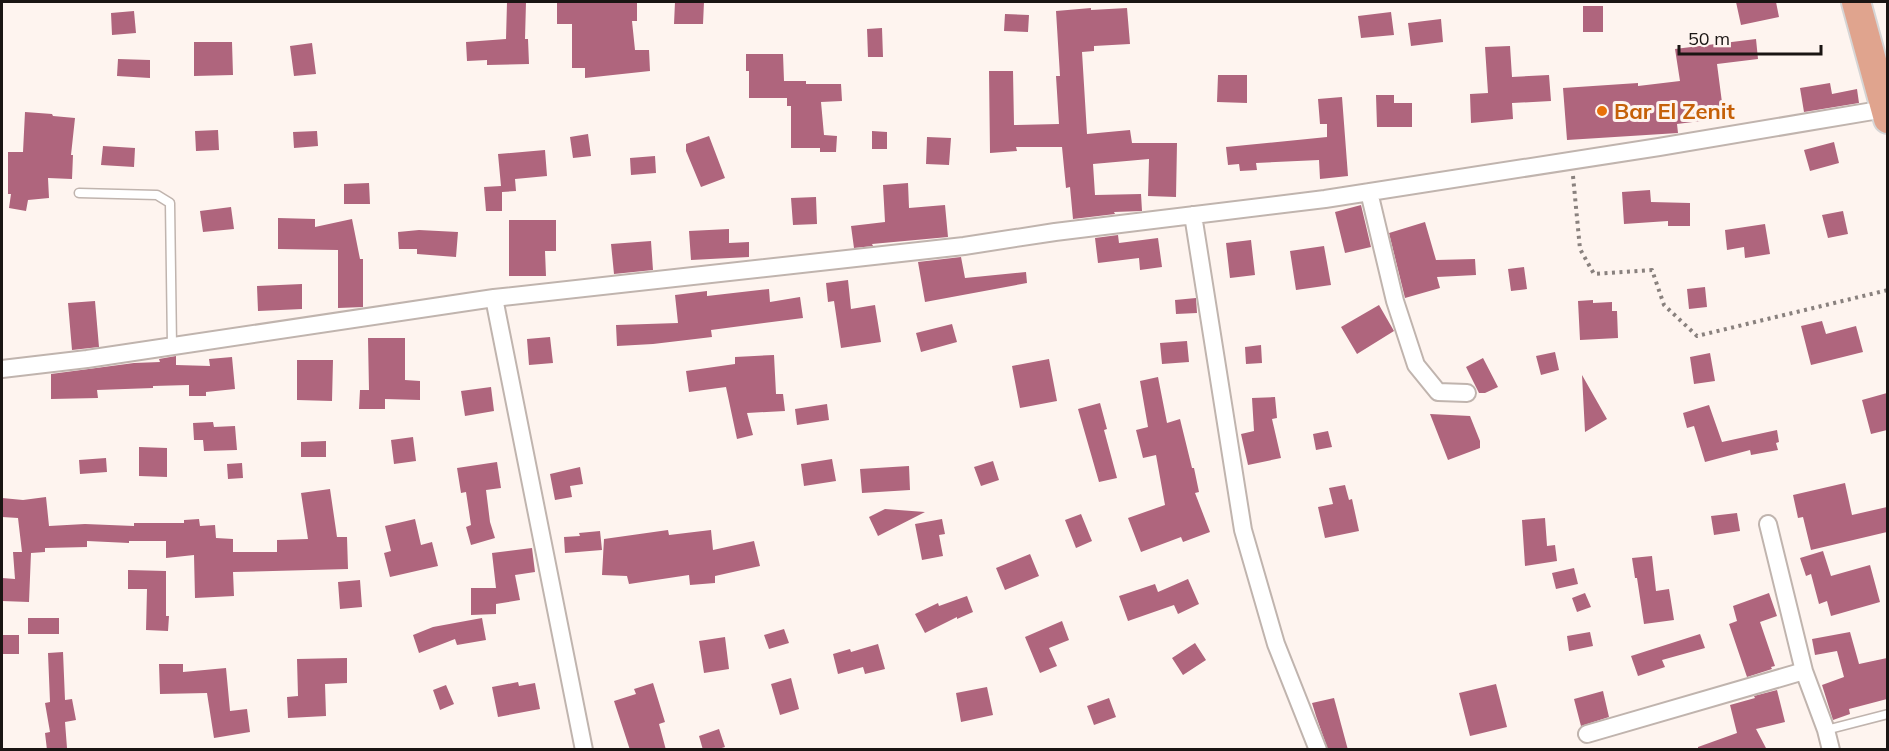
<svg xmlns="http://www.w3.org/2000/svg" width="1889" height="751" font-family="Mulish,sans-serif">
  <rect width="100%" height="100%" fill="#fef4ef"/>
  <!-- building -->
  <path fill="#af657d" d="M507,2H526L525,39H528L529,64L487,65V60L467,61L466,42L506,39Z
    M557,2H637V21H632L635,50H649L650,71L585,78V68H572V24H557Z
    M675,2H704L703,24H674Z
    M1736,2H1776L1779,17L1741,25Z
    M1583,6H1603V32H1583Z
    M1091,8V10L1127,8L1130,44L1094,46V51L1082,52L1087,134L1130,130L1132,143H1177L1176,197L1148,196L1149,159L1093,164L1095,195L1141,194L1142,211L1114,212L1115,214L1073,219L1070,187L1066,188L1062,147H1016L1017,151L990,153L989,71H1013L1014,125L1059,124L1056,76H1060L1056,11Z
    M134,11L136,33L112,35L111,13Z
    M1391,12L1394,35L1361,38L1358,16Z
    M1005,14L1029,15L1028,32L1004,31Z
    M1441,19L1443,42L1411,46L1408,23Z
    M882,28L883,57H868L867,29Z
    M1756,39L1758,59L1717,64L1724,118L1677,124L1678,133L1567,140L1563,88L1638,83V86L1680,81L1675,49Z
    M194,42H232L233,75L194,76Z
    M312,43L316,74L294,76L290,46Z
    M1510,46L1512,77L1549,75L1551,101L1512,103L1513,119L1471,123L1470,94L1488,93L1485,47Z
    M746,54H783L784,81H806V84H841L842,101L821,102L824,135L837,136L836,152H820V148H791V106H787V98H749V71H746Z
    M118,59L150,60V78L117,76Z
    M1218,75H1247V103L1217,102Z
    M1830,83L1832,94L1857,89L1859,103L1804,112L1800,88Z
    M1376,95H1394V103H1412V127H1377Z
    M1342,97L1348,176L1320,179L1319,160L1256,163L1257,170L1240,171L1239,164L1228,165L1226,147L1327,137V124H1320L1318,99Z
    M25,112L52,114L53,116L75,118L71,155H73L72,179L48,178L49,198L28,200L26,211L9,208L11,194H8V152H23Z
    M218,130L219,150L196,151L195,131Z
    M317,131L318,146L294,148L293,132Z
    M872,131L887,132V149H872Z
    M588,134L591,156L573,158L570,137Z
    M709,136L725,178L701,187L686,151V144Z
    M927,137L951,138L949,165L926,164Z
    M1834,142L1839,163L1810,171L1804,150Z
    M103,146L135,148L134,167L101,165Z
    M545,150L547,176L515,179L516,191L502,192V211H486L484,187L501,186L498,154Z
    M655,156L656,173L631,175L630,158Z
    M369,183L370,204H344V184Z
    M908,183L909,208L945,205L948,237L872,244L873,246L854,248L851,226L885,222L883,185Z
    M1650,190L1651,202L1690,203V226H1668V221L1624,224L1622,192Z
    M816,197L817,224L793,225L791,198Z
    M1361,205L1371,247L1345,253L1335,212Z
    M231,207L234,229L203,232L200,211Z
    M1843,211L1848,234L1828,238L1822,215Z
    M278,218L315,219V227L352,219L360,259H363V307L338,308V250L278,249Z
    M509,220H556V251H545L546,276H509Z
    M1425,222L1436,260L1475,259L1476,275L1437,277L1440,288L1405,298L1389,233Z
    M1765,224L1770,254L1745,258L1744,247L1727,250L1725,230Z
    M729,229V243L749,242V257L691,260L689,231Z
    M419,230L458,232L456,257L417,254V249H399L398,232Z
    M1118,235L1119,243L1158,238L1162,267L1140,270L1139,258L1098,263L1095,238Z
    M1251,240L1255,275L1230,278L1226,243Z
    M651,241L653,270L614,274L611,244Z
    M1324,246L1331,285L1296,290L1290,251Z
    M961,257L965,278L1026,272L1027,283L925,302L918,262Z
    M1524,267L1527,289L1511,291L1508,269Z
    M848,280L851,309L875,305L881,342L841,348L834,301L828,302L826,283Z
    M302,284V309L258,311L257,286Z
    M1705,287L1707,307L1689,309L1687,289Z
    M769,289L770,302L800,297L803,318L711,330L712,337L653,344L617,346L616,325L678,323L675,295L707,291V296Z
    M1196,298L1197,313L1176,314L1175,300Z
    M1593,300V303L1612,302V311H1617L1618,338L1580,340L1578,301Z
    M95,301L99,347L72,350L68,303Z
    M1379,305L1394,331L1357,354L1341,327Z
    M1822,321L1826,334L1856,326L1863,352L1811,365L1801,326Z
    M952,324L957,342L921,352L916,333Z
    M550,337L553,363L529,365L527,339Z
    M368,338H405V380L420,381V400L385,399V409H359L360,390H369Z
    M1187,341L1189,362L1162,364L1160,343Z
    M1261,345L1262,363L1246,364L1245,347Z
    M1555,352L1559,370L1541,375L1536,356Z
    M1710,353L1715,381L1694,384L1690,357Z
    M774,355L776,394H783L785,411L747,413L753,435L737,439L726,387L689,392L686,371L735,364V357Z
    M176,356V365L210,366L209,359L232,357L235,389L206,392V396H189V385L153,386V388L97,390L98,398L51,399V374L134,363L160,362L159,359Z
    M1483,358L1498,387L1485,393H1479L1466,367Z
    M1049,359L1057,401L1020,408L1012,366Z
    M297,360H333L332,401L297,400Z
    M1582,375L1607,419L1585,432Z
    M1158,377L1167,423L1180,419L1192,468H1194L1199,492L1195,493L1210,532L1183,542L1181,537L1141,552L1128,518L1165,505L1156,455L1143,458L1136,430L1148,427L1140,381Z
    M491,387L494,411L465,416L461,391Z
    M1887,393V430L1871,434L1862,400Z
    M1275,397L1277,418L1272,419L1281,458L1248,465L1241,434L1254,431L1252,398Z
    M1100,403L1107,429L1104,430L1117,478L1099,482L1078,409Z
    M827,404L829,420L797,425L795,409Z
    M1709,405L1722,442L1777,430L1779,442L1776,443L1778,450L1751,455L1750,450L1705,462L1694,426L1687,428L1683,413Z
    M1430,414L1470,416L1480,441V448L1448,460Z
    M213,422L214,427L235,426L237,450L204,451L203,440H194L193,423Z
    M1328,431L1332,447L1316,450L1313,434Z
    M413,437L416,461L394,464L391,440Z
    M326,441V457H301V442Z
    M139,447L167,448V477L139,476Z
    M106,458L107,472L80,474L79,460Z
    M832,459L836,481L804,486L801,464Z
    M993,461L999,480L981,486L974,467Z
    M497,462L501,488L486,490L490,522L495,538L471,545L466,527L471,525L466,492L461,493L457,468Z
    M242,463L243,478L228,479L227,464Z
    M909,466L910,490L862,493L860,469Z
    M580,467L583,484L570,486L572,497L555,500L550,474Z
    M1845,483L1852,515L1887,507V532L1811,550L1803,517L1798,518L1793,495Z
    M1345,485L1349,500L1352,499L1359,531L1325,538L1318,507L1333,504L1329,488Z
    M330,489L337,537H347L348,569L233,572L234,596L195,598L194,555L166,558V541H129V543L87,541V547L45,548V552L31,553L29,602L2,601V578L15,579L13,552H22L18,518L2,517V498L23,500L46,497L49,526L85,524L134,526V523H184V520L199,519L200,526L215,525L216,538L233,539V552H277V540L308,539L301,493Z
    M885,509L925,512L878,536L869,517Z
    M1737,513L1740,531L1714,535L1711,516Z
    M1081,514L1092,541L1076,548L1065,520Z
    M1545,518L1547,546L1555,545L1557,561L1525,566L1522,520Z
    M415,519L421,545L432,542L438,566L390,577L384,553L391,551L385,526Z
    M942,519L945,534L939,535L943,556L922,560L915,524Z
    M668,530L669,535L711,530L713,550L754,541L760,566L715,576V583L690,585L689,575L629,584L627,576L602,575L604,539Z
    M600,531L602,550L565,553L564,537L580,536L579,533Z
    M532,548L535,572L515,575L520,600L496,604V614L471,615V588H496L492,553Z
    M1823,551L1831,576L1870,565L1880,602L1831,616L1827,601L1819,604L1811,574L1806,576L1800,558Z
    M1030,554L1039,576L1005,590L996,568Z
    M1652,556L1656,591L1669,589L1674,620L1644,624L1637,578H1635L1632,558Z
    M1574,568L1578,584L1556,589L1552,573Z
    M128,570L166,571V616H169L168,631L146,630L147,589H128Z
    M1188,579L1199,604L1178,614L1174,605L1128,621L1119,596L1155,584L1158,592Z
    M360,580L362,607L340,609L338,582Z
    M1585,593L1591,607L1577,612L1572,598Z
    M1769,593L1777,616L1760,622L1775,666L1771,667L1772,669L1747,677L1729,624L1737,621L1733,606Z
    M967,596L973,612L957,619V617L925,633L915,614L938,603L939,606Z
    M28,618H59V634H28Z
    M482,618L486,640L457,645L455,639L419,653L413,635L433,627Z
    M1062,621L1069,640L1049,648L1057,666L1040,673L1025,637Z
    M784,629L789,643L769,649L764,635Z
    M1590,632L1593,646L1569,651L1567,636Z
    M1850,632L1859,664L1887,658V699L1849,709L1850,714L1833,720L1822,685L1844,677L1837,651L1815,655L1812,639Z
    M1700,634L1705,648L1662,660L1665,667L1638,676L1631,656Z
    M2,635H19V654H2Z
    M725,637L729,669L704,673L699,641Z
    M1195,643L1206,660L1183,675L1172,658Z
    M878,644L885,669L865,674L863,667L838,674L833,654L850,649L851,652Z
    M63,652L65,700L72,699L76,720L65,722L67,748L47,750L45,733L50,732L45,703L50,702L48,653Z
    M347,658V683L325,684L326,716L288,718L287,697L298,696L297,659Z
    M159,664H183V672L226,668L230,711L247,709L250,732L214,738L207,693L160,694Z
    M791,678L799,709L780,715L771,684Z
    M518,682L519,686L535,683L540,709L498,717L492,687Z
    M653,683L665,722L659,724L666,750H630L614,701L636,694L634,689Z
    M1496,684L1507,727L1470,736L1459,693Z
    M446,685L454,704L440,710L433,690Z
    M987,687L993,715L961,722L956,693Z
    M1777,690L1785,722L1756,729L1767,750H1698V747L1737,733L1730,705L1755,698L1754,696Z
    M1603,691L1609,717L1581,726L1574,699Z
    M1109,698L1116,717L1094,725L1087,706Z
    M1334,698L1348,750H1328L1316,716L1312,703Z
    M719,729L725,747L715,750H703L699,736Z"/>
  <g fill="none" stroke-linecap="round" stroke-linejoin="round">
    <defs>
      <path id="service" d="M79,193L157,195L170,203L172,346
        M1826,730L1888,714"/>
      <path id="minor" d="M1369,192L1395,301L1416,365L1438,392L1467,393
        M1193,215L1243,530L1276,644L1318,750
        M494,298L584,750
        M2,369L87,359L494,298L964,246L1055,232L1325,199L1659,147L1885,109
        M1768,524L1804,671L1826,730L1831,750
        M1587,734L1804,671"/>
      <path id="trunk" d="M1856,2L1888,119"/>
    </defs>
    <!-- service casing -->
    <use href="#service" stroke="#c0b4ae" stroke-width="11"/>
    <!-- minor casing -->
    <use href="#minor" stroke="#c0b4ae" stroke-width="20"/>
    <!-- trunk casing -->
    <use href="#trunk" stroke="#d6d5d5" stroke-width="32"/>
    <!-- path -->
    <path stroke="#89817e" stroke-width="4" stroke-dasharray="3 4.5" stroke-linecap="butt" d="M1573,176L1580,249L1594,274L1652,270L1664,305L1697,336L1888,290"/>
    <!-- service -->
    <use href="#service" stroke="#fff" stroke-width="8"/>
    <!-- minor -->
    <use href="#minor" stroke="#fff" stroke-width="16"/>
    <!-- trunk -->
    <use href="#trunk" stroke="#e0a48e" stroke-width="28"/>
  </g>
  <!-- markers -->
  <circle fill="#e8710a" stroke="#fef4ef" stroke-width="2" cx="1602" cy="111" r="6"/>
  <g text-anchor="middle" stroke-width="6" stroke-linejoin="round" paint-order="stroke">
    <!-- food labels -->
    <g font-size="22" font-weight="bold" fill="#c56008" stroke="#fef4ef" text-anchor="start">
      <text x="1614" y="119">Bar El Zenit</text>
    </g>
  </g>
  <!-- border -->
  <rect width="1889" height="751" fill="none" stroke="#1a1513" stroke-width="6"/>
  <!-- scale -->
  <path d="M1679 45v9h142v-9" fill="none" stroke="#1a1513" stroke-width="3"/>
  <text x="1688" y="45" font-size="18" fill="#1a1513" stroke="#fef4ef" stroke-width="4.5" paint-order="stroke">50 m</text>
</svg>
